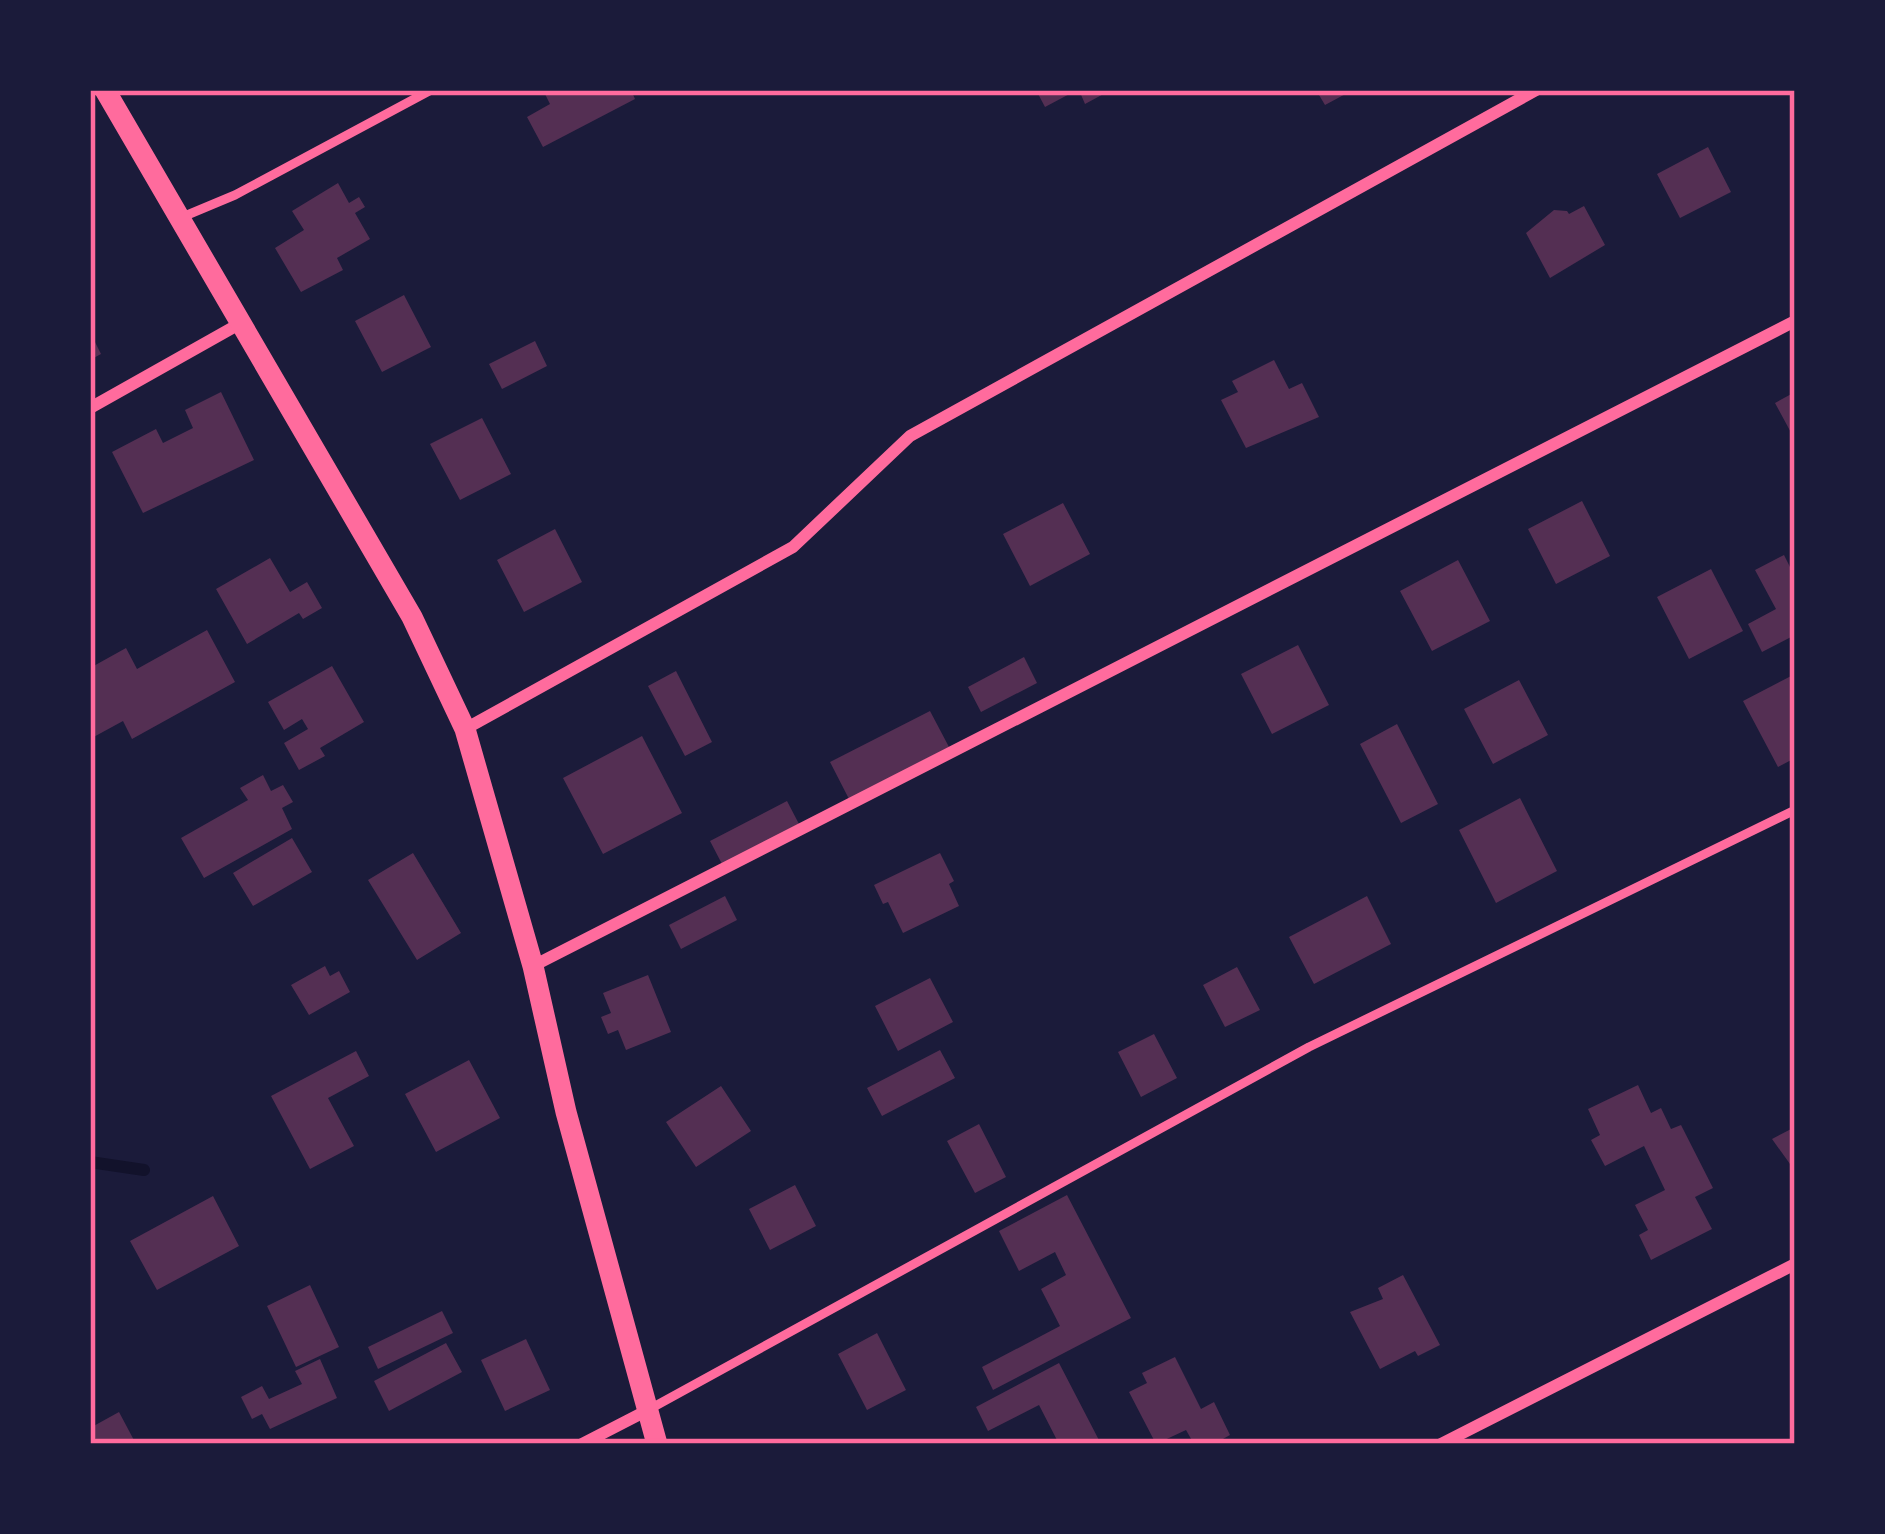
<svg xmlns="http://www.w3.org/2000/svg" width="1885" height="1534" font-family="Inter,sans-serif">
  <rect width="100%" height="100%" fill="#1b1b3a"/>
  <g fill="none" stroke-linecap="round" stroke-linejoin="round">
    <!-- stream -->
    <path stroke="#12122b" stroke-width="12" d="M90,1162L144,1170"/>
  </g>
  <!-- building -->
  <path fill="#542f53" d="M543,90H631L635,99L543,147L527,117L550,104Z
    M1036,90H1077L1045,107Z
    M1079,90H1111L1085,104Z
    M1316,90H1353L1325,105Z
    M1708,147L1731,192L1680,218L1657,174Z
    M338,183L349,203L359,197L365,207L355,213L370,239L337,258L343,270L301,292L275,248L304,230L292,211Z
    M1584,206L1605,245L1550,278L1526,233L1554,210L1567,211L1569,214Z
    M404,295L431,347L382,372L355,321Z
    M90,332L101,354L90,360Z
    M535,341L547,366L502,389L489,364Z
    M1274,360L1289,389L1302,383L1319,417L1246,448L1221,400L1238,392L1232,381Z
    M221,392L254,460L143,513L112,452L156,429L163,443L193,428L185,410Z
    M1795,392V440L1775,403Z
    M482,418L511,474L460,500L430,444Z
    M1582,501L1610,556L1556,584L1528,529Z
    M1063,503L1090,554L1030,586L1003,534Z
    M555,529L582,582L524,612L497,560Z
    M1784,555L1795,577V635L1762,652L1748,624L1776,609L1755,570Z
    M270,558L290,592L307,582L322,608L303,619L299,613L247,644L216,589Z
    M1458,560L1490,621L1432,651L1400,591Z
    M1711,569L1743,631L1689,659L1657,597Z
    M207,630L235,682L132,739L123,721L90,739V668L126,648L137,669Z
    M1298,645L1329,705L1272,734L1241,674Z
    M1024,657L1037,683L981,712L968,687Z
    M332,666L364,722L320,748L325,756L299,770L284,743L308,729L302,719L284,730L268,702Z
    M676,671L712,742L685,756L648,686Z
    M1795,674V758L1778,767L1743,701Z
    M1519,680L1548,735L1493,764L1464,709Z
    M930,711L949,747L849,799L830,762Z
    M1397,724L1438,804L1401,823L1360,744Z
    M642,736L682,813L603,854L563,778Z
    M263,775L271,791L283,785L293,802L282,808L292,829L204,878L181,838L248,800L240,788Z
    M1520,798L1557,871L1496,903L1459,830Z
    M787,801L799,824L722,864L710,841Z
    M292,838L312,872L253,906L233,873Z
    M413,853L461,933L417,960L368,880Z
    M940,853L954,881L949,884L959,906L903,933L888,902L883,904L874,885Z
    M725,896L737,920L681,949L669,925Z
    M1367,896L1391,944L1314,984L1289,937Z
    M325,966L330,976L339,971L350,992L309,1015L291,985Z
    M1237,967L1260,1010L1225,1027L1203,985Z
    M648,975L671,1032L626,1050L618,1030L608,1034L601,1017L611,1013L603,993Z
    M930,978L953,1022L898,1051L875,1006Z
    M1154,1034L1177,1078L1141,1097L1118,1052Z
    M940,1050L955,1078L882,1116L867,1088Z
    M356,1051L369,1076L328,1098L354,1146L310,1169L271,1096Z
    M469,1060L500,1118L436,1152L405,1094Z
    M1638,1085L1651,1113L1661,1108L1671,1129L1681,1125L1713,1188L1695,1197L1712,1229L1651,1260L1639,1235L1648,1230L1635,1205L1665,1190L1644,1146L1605,1166L1591,1140L1600,1135L1588,1109Z
    M721,1086L751,1131L696,1167L666,1122Z
    M979,1124L1006,1177L975,1193L947,1141Z
    M1795,1127V1171L1772,1139Z
    M795,1185L816,1226L770,1250L749,1209Z
    M1067,1195L1131,1318L993,1390L982,1367L1060,1326L1041,1289L1066,1275L1055,1252L1019,1271L999,1231Z
    M213,1196L239,1246L157,1290L130,1241Z
    M1403,1275L1440,1345L1418,1356L1415,1351L1380,1369L1350,1312L1383,1299L1378,1288Z
    M310,1285L339,1347L296,1367L267,1306Z
    M442,1311L453,1333L378,1369L368,1347Z
    M877,1333L906,1390L867,1410L838,1354Z
    M526,1339L550,1390L505,1411L481,1360Z
    M446,1343L462,1372L389,1411L374,1381Z
    M1175,1357L1201,1409L1214,1402L1230,1435L1214,1444H1194L1186,1430L1156,1444L1129,1392L1147,1383L1142,1373Z
    M320,1359L337,1398L270,1429L262,1414L252,1419L241,1397L262,1386L269,1399L302,1384L295,1371Z
    M1059,1363L1101,1444H1059L1039,1405L988,1431L976,1407Z
    M119,1412L136,1444H98L90,1428Z"/>
  <g fill="none" stroke-linecap="round" stroke-linejoin="round">
    <!-- service -->
    <path stroke="#ff6b9d" stroke-width="9" d="M180,218L235,195L431,90
      M648,1410L1309,1047L1795,810"/>
    <!-- minor -->
    <path stroke="#ff6b9d" stroke-width="12" d="M90,408L241,323
      M465,729L793,547L910,436L1536,90
      M533,966L1795,321
      M582,1444L648,1410
      M1441,1444L1795,1264"/>
    <!-- tertiary -->
    <path stroke="#ff6b9d" stroke-width="21" d="M105,90L412,617L465,729L533,966L566,1112L657,1444"/>
  </g>
  <!-- border -->
  <rect width="1885" height="1534" fill="none" stroke="#1b1b3a" stroke-width="186"/>
  <rect x="93" y="93" width="1699" height="1348" fill="none" stroke="#ff6b9d" stroke-width="4.5"/>
</svg>
